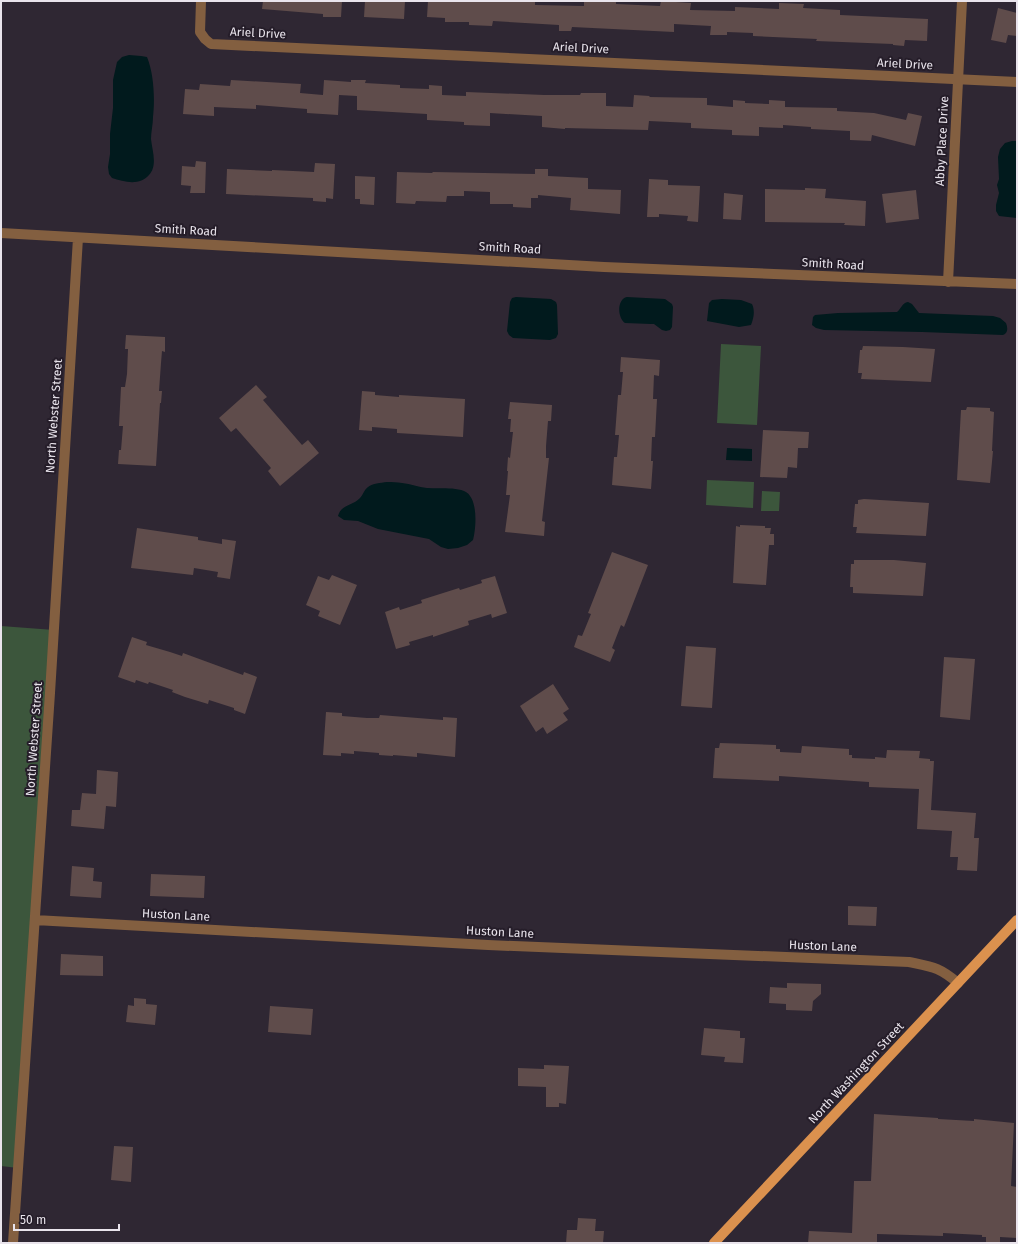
<svg xmlns="http://www.w3.org/2000/svg" width="1018" height="1244" font-family="'Fira Sans',sans-serif">
  <rect width="100%" height="100%" fill="#2f2733"/>
  <!-- green -->
  <path fill="#3c563c" d="M721,344L761,346L757,425L717,423Z
    M707,480L754,482L753,508L706,505Z
    M762,491L780,492L779,511H761Z
    M1,626L54,630L18,1168L1,1166Z"/>
  <!-- water -->
  <path fill="#011a1d" d="M129,55L141,56L147,57C154,74 155,99 153,117C153,124 151,132 151,139C152,150 158,165 149,175C140,186 124,182 112,178L109,174L108,167L110,154V134L113,108V80L117,62L122,57Z
    M1012,141H1017V218L999,216L996,211V205L999,193L997,185L999,179L998,157L1000,149L1005,143Z
    M516,297L551,299L556,302L557,305L558,334L556,338L550,340L513,338L509,335L507,331L510,302L512,298Z
    M627,297L665,299L672,304L673,307L672,327L670,330L666,331L662,330L654,324H651L625,323C617,317 617,299 627,297Z
    M722,299L741,300L752,304C755,310 754,318 751,325L739,327L707,321L709,303L712,300Z
    M908,302L912,304L919,313L993,316L1000,318L1006,323C1008,328 1008,333 1003,335L922,332L824,330L816,328L812,325L813,317L815,315L838,313L897,312C901,309 902,303 908,302Z
    M727,448L752,449V461L726,460Z
    M387,482C392,482 397,482 402,483C411,484 418,487 427,488C439,489 453,487 464,491C479,497 476,529 473,540L467,545L458,548L448,549L441,547L429,539L378,529L358,521L344,520L338,516C341,504 353,506 360,498C363,495 364,490 368,487C373,483 380,483 387,482Z"/>
  <!-- building -->
  <path fill="#5f4c4b" d="M263,1H342L341,17H323V14L262,9Z
    M365,1H405L404,19L364,17Z
    M428,1H535V5L584,6V1H616V4L660,6L661,1L691,3L690,10L735,11V7L779,9V3L804,4L803,8L840,10V15L928,19L927,41L905,40L904,46L893,45V44L816,41L817,39L753,36V33L727,32V35H710L711,26L674,24V32L572,27L571,31H559V25L493,21L492,26L469,25V22H445V18L427,17Z
    M998,8L1017,13V36L1008,35L1006,43L991,40Z
    M231,80L301,84L300,93L323,95L324,80L351,82V80H366L365,83L400,85V88L429,89V85L442,86V95L466,96V92L544,95H580L581,93H606V106L633,107L634,95L650,96L649,97L707,98V105L733,107V100L745,101V103L769,104V100L785,101V107L837,108V111L874,113L906,120L908,113L922,116L915,146L872,135L871,141L850,140V131L811,129V127L783,125V128L759,127V136L732,135V130L691,128V123L649,121L648,130L565,128V129L542,127V116L490,113V126L464,125V122L427,120V114L357,110V96L339,95L338,115L307,113V109L256,105V109L214,107V116L183,114L185,89L199,90L200,84L230,86Z
    M196,161L206,162L205,193H190L191,186L181,185L182,166L195,167Z
    M315,163L335,164L333,199L326,198V202L313,201V198L226,194L227,169L272,171V170L314,172Z
    M535,169H548V176L588,178V189L621,190L620,214L570,210L571,198L538,195V198H531V208L513,207V204H490V192L464,191V196H447L446,202L416,201L415,204L396,203L397,172L432,173L433,172L535,174Z
    M355,176L375,177L374,205L360,204V199H355Z
    M649,179L668,180V185L700,186L698,222L687,221L688,216L659,214V217H647Z
    M805,188L826,189L825,198L866,201L865,226L844,225L845,223L765,222V189L805,190Z
    M916,190L919,219L886,223L882,194Z
    M724,193L743,195L741,220L723,219Z
    M126,335L165,337V352L162,351L161,363L159,391H162L161,403H160L156,466L118,464L119,450H121L123,426H119L121,387H125L127,374L128,349H125Z
    M863,346L903,347L935,349L931,382L861,379L862,373H858L860,350H862Z
    M621,357L660,360L659,376L654,375L653,399H657L655,437H652L651,461H653L651,489L612,485L614,457H617L619,435H615L618,395H621L623,372H620Z
    M256,385L267,397L263,400L302,445L308,440L319,453L280,486L268,471L271,468L236,428L231,432L219,418Z
    M362,391L375,392V395L399,397V395L465,399L463,437L397,433V429L372,427V431L359,430Z
    M510,402L552,405L551,421H548L546,446V458H549L542,521L545,522L544,536L505,532L510,495H506L508,471H507L508,457L510,458L513,432H510L511,419H508Z
    M967,407L990,408V411L994,412L992,451H993L990,483L957,480L961,410H966Z
    M763,430L809,432L808,448H798L797,468L788,467L787,478L760,477Z
    M864,499L929,503L926,536L856,533L857,527H853L855,504H858V500Z
    M740,525L765,526V528H771L770,534H774V545H769L766,585L733,583L736,526L740,527Z
    M137,528L198,537V540L222,544V539L236,541L230,579L217,577L218,572L194,568L193,575L131,568Z
    M612,552L648,565L624,627L621,625L612,648L615,650L610,662L574,647L578,635L582,636L591,614L588,613Z
    M854,560H894L926,563L923,596L853,593V587H850L851,564H854Z
    M332,575L357,585L340,625L318,616L320,611L306,605L318,576L329,580Z
    M495,576L507,613L492,618L491,614L468,621L469,625L433,637V635L409,642L410,645L396,649L385,612L399,607L400,610L422,603L421,600L459,588L460,590L482,583L481,580Z
    M132,637L147,642L146,645L170,652L182,656L183,653L243,675L244,672L257,677L245,714L234,710V708L209,700L208,704L185,697L172,692L173,690L149,682L148,684L136,680L135,683L118,677Z
    M686,646L716,648L712,708L681,706Z
    M944,657L975,659L970,720L940,717Z
    M553,684L569,709L563,713L568,720L547,734L543,727L536,732L520,706Z
    M326,712L342,713V716L367,718H379L380,715L443,720V717L457,718L455,757L417,753V757L393,755V756L379,755V753L354,751V754L341,753V756L323,755Z
    M720,743L776,745V749H780V752L801,753L802,746L849,749V755H852V758L875,759V757L886,758L887,750L920,751L919,758L930,759V761H934L931,810L976,813L974,838H979L977,871L957,870L958,857H950L952,831L917,829L919,789L869,787V782L779,776V781L713,778L715,748H719Z
    M97,770L118,772L116,807L106,806L104,829L71,826L72,810H80L82,793L96,794Z
    M72,866L94,868L93,881L102,882L101,898L70,896Z
    M151,874L205,876L204,898L150,896Z
    M848,906L877,907L876,926L848,925Z
    M61,954L103,956V976L60,975Z
    M787,983L821,984V994L813,1001L812,1011L786,1010V1004L769,1003L770,987L787,988Z
    M134,998L146,999V1004L157,1005L155,1025L126,1022L128,1005L134,1006Z
    M270,1006L313,1009L311,1035L268,1032Z
    M704,1028L740,1031V1038H745L743,1063L724,1062L725,1057L701,1055Z
    M544,1065L569,1066L566,1104L559,1103V1107H546V1087L518,1086V1068L544,1069Z
    M874,1114L938,1118V1119L974,1121V1119L1014,1123L1011,1186L1017,1187V1238L1000,1237V1243H986V1237H982V1235L943,1233V1236L877,1234V1243H808L809,1231L852,1233L854,1181H871Z
    M114,1146L133,1147L131,1182L111,1180Z
    M578,1218L596,1219L595,1231H604L603,1243H566L567,1230H577Z"/>
  <g fill="none" stroke-linecap="round" stroke-linejoin="round">
    <!-- minor -->
    <path stroke="#835f40" stroke-width="10" d="M201,1L200,32L205,39L211,44L1017,82
      M1,233L604,267L1017,284
      M948,282L962,1
      M35,920L488,945L909,962C933,967 939,967 958,983
      M13,1243L50,693L78,238"/>
    <!-- major -->
    <path stroke="#db914e" stroke-width="10" d="M714,1243L1017,920"/>
  </g>
  <g text-anchor="middle" stroke-width="4" stroke-linejoin="round" paint-order="stroke">
    <!-- street labels -->
    <g font-size="12" fill="#e9e4ec" stroke="#251d29">
      <text transform="translate(258 33) rotate(3)" y="4">Ariel Drive</text>
      <text transform="translate(581 48) rotate(3)" y="4">Ariel Drive</text>
      <text transform="translate(905 64) rotate(3)" y="4">Ariel Drive</text>
      <text transform="translate(942 141) rotate(-87)" y="4">Abby Place Drive</text>
      <text transform="translate(186 230) rotate(3)" y="4">Smith Road</text>
      <text transform="translate(510 248) rotate(3)" y="4">Smith Road</text>
      <text transform="translate(833 264) rotate(3)" y="4">Smith Road</text>
      <text transform="translate(54 416) rotate(-86)" y="4">North Webster Street</text>
      <text transform="translate(34 739) rotate(-86)" y="4">North Webster Street</text>
      <text transform="translate(176 915) rotate(3)" y="4">Huston Lane</text>
      <text transform="translate(500 932) rotate(3)" y="4">Huston Lane</text>
      <text transform="translate(823 946) rotate(2)" y="4">Huston Lane</text>
      <text transform="translate(856 1073) rotate(-47)" y="4">North Washington Street</text>
    </g>
  </g>
  <!-- border -->
  <rect width="1018" height="1244" fill="none" stroke="#e9e4ec" stroke-width="4"/>
  <!-- scale -->
  <path d="M14 1224v6h105v-6" fill="none" stroke="#e9e4ec" stroke-width="2"/>
  <text x="20" y="1224" font-size="12" fill="#e9e4ec" stroke="#251d29" stroke-width="3" paint-order="stroke">50 m</text>
</svg>
